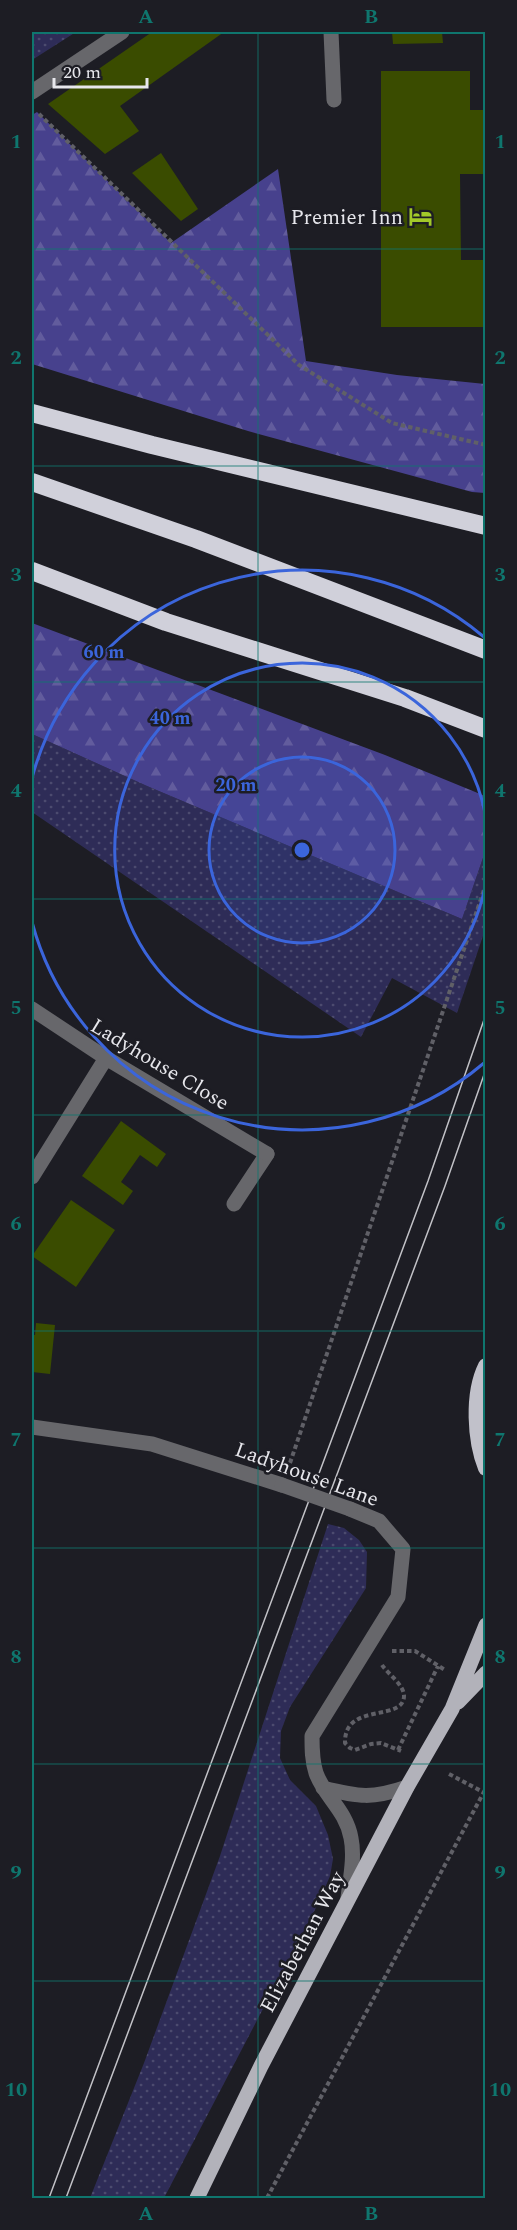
<svg xmlns="http://www.w3.org/2000/svg" width="517" height="2230" font-family="Spectral,serif">
  <defs>
    <pattern id="grass-dots" width="8" height="8" patternUnits="userSpaceOnUse" patternTransform="scale(1.5)"><rect width="8" height="8" fill="#2e2c57"/><path d="M2 2h.1M6 6h.1" fill="none" stroke="#4c4b6f" stroke-width="1.8" stroke-linecap="round"/></pattern>
    <pattern id="forest-firs" width="22" height="20" patternUnits="userSpaceOnUse" patternTransform="scale(1.5)"><rect width="22" height="20" fill="#47418d"/><path d="M5 1l3.5 6h-7zM16 11l3.5 6h-7z" fill="#625c9d"/></pattern>
  </defs>
  <rect width="100%" height="100%" fill="#1d1d24"/>
  <!-- grass -->
  <path fill="url(#grass-dots)" d="M32,32H76L32,60Z
    M32,734L147,786L462,919L485,852V930L457,1013L392,978L361,1037L32,812Z
    M328,1524L344,1528L359,1540L367,1552L366,1588L290,1707L281,1731L280,1758L290,1780L316,1806L328,1835L333,1859L330,1876L320,1900L164,2198H90L144,2063L220,1856Z"/>
  <!-- forest -->
  <path fill="url(#forest-firs)" d="M37,112L171,243L278,169L306,361L397,375L485,384V493L472,492L248,431L32,364V115Z
    M32,623L385,755L485,796V852L462,919L147,786L32,734Z"/>
  <!-- building -->
  <path fill="#3a4c00" d="M152,32H224L120,106L139,131L105,154L48,104Z
    M392,32H442L443,43L393,44Z
    M381,71H470V110H486V174H460L461,260H486V327H381Z
    M161,153L198,209L181,221L132,173Z
    M121,1121L166,1154L157,1167L140,1155L121,1182L133,1191L123,1205L82,1176Z
    M71,1200L115,1230L76,1287L32,1256Z
    M36,1323L55,1325L50,1374L32,1372V1335H35Z"/>
  <g fill="none" stroke-linecap="round" stroke-linejoin="round">
    <!-- path -->
    <path stroke="#606067" stroke-width="4" stroke-dasharray="4.5 3" stroke-linecap="butt" d="M39,114L299,365L392,423L486,445
      M290,1463L486,884
      M392,1651H415L445,1670
      M382,1665C388,1674 403,1684 404,1695C405,1723 344,1701 345,1743L350,1748L355,1750L371,1744L381,1743L401,1751
      M398,1750L438,1666
      M449,1774L483,1792
      M267,2198L486,1788"/>
    <!-- service -->
    <path stroke="#67676b" stroke-width="15" d="M331,32L334,100
      M234,1204L267,1154
      M32,1427L152,1444L282,1485"/>
    <!-- minor -->
    <path stroke="#67676b" stroke-width="15" d="M32,1009L106,1058L267,1154
      M32,1177L106,1058
      M323,1788C359,1797 372,1799 407,1787
      M348,1898C350,1879 355,1857 351,1838C346,1810 324,1796 316,1773C312,1761 312,1749 312,1736L398,1597L403,1549L379,1521L350,1509"/>
    <!-- tertiary -->
    <path stroke="#67676b" stroke-width="15" d="M32,92L122,32"/>
    <!-- primary -->
    <path stroke="#b2b2ba" stroke-width="15" d="M458,1702L486,1673
      M197,2198L261,2066L407,1787L452,1709L486,1625"/>
    <!-- trunk -->
    <path stroke="#c1c1ca" stroke-width="16" d="M486,1366C472,1394 475,1441 486,1468"/>
    <!-- motorway -->
    <path stroke="#d0d0da" stroke-width="18" d="M32,413L152,445L486,526
      M32,482L196,539L486,650
      M32,571L166,622L405,698L486,729"/>
    <!-- tram -->
    <path stroke="#c2c2c7" stroke-width="1.5" d="M49,2198L428,1181L486,1014
      M66,2198L445,1186L486,1069"/>
    <!-- minor-bridge -->
    <path stroke="#67676b" stroke-width="15" d="M282,1485L350,1509"/>
  </g>
  <!-- grid -->
  <path fill="none" stroke="#0f766e" stroke-width="1.5" stroke-opacity="0.55" d="M258,32V2198M32,249H486M32,466H486M32,682H486M32,899H486M32,1115H486M32,1331H486M32,1548H486M32,1764H486M32,1981H486"/>
  <!-- distance rings -->
  <circle cx="302" cy="850" r="93" fill="#3b65db" fill-opacity=".12"/>
  <g fill="none" stroke="#3b65db" stroke-width="3">
    <circle cx="302" cy="850" r="93"/>
    <path d="M485 887A187 187 0 1 1 485 813"/>
    <path d="M484 1063A280 280 0 0 1 32 922M32 778A280 280 0 0 1 484 637"/>
  </g>
  <!-- icons -->
  <defs>
    <symbol id="hotel-bare" viewBox="-9 -9 18 18"><path d="M-6-4.5h1.5V1H6V5H4.5V3h-9V5H-6ZM-4 0a1.8 1.8 0 1 1 3.6 0ZM.5 0V-2.5h3Q6-2.5 6 0Z" fill="#a2c929" stroke="#1d1d24" stroke-width="2.5" paint-order="stroke"/></symbol>
  </defs>
  <g fill-rule="evenodd">
    <use href="#hotel-bare" x="404" y="200" width="33" height="33"/>
  </g>
  <g text-anchor="middle" stroke-width="5" stroke-linejoin="round" paint-order="stroke">
    <!-- poi labels -->
    <g font-size="21" fill="#e7e7ec" stroke="#1d1d24" text-anchor="end">
      <text x="403" y="224">Premier Inn</text>
    </g>
    <!-- street labels -->
    <g font-size="21" fill="#e7e7ec" stroke="#1d1d24">
      <text transform="translate(160 1064) rotate(31)" y="7">Ladyhouse Close</text>
      <text transform="translate(307 1474) rotate(20)" y="7">Ladyhouse Lane</text>
      <text transform="translate(302 1942) rotate(-62)" y="7">Elizabethan Way</text>
    </g>
  </g>
  <circle cx="302" cy="850" r="9" fill="#3b65db" stroke="#1d1d24" stroke-width="3"/>
  <g font-size="18" text-anchor="middle" font-weight="bold" fill="#3b65db" stroke="#1d1d24" stroke-width="5" stroke-linejoin="round" paint-order="stroke">
    <text x="104" y="658">60 m</text>
    <text x="170" y="724">40 m</text>
    <text x="236" y="791">20 m</text>
  </g>
  <!-- border -->
  <rect width="517" height="2230" fill="none" stroke="#1d1d24" stroke-width="66"/>
  <!-- scale -->
  <path d="M54 78v9h93v-9" fill="none" stroke="#e7e7ec" stroke-width="3"/>
  <text x="63" y="78" font-size="18" fill="#e7e7ec" stroke="#1d1d24" stroke-width="4.5" paint-order="stroke">20 m</text>
  <rect x="33" y="33" width="451" height="2164" fill="none" stroke="#0f766e" stroke-width="2"/>
  <g font-size="20" text-anchor="middle" font-weight="bold" fill="#0f766e">
    <text x="146" y="23">A</text>
    <text x="371" y="23">B</text>
    <text x="16" y="148">1</text>
    <text x="500" y="148">1</text>
    <text x="16" y="364">2</text>
    <text x="500" y="364">2</text>
    <text x="16" y="581">3</text>
    <text x="500" y="581">3</text>
    <text x="16" y="797">4</text>
    <text x="500" y="797">4</text>
    <text x="16" y="1014">5</text>
    <text x="500" y="1014">5</text>
    <text x="16" y="1230">6</text>
    <text x="500" y="1230">6</text>
    <text x="16" y="1446">7</text>
    <text x="500" y="1446">7</text>
    <text x="16" y="1663">8</text>
    <text x="500" y="1663">8</text>
    <text x="16" y="1879">9</text>
    <text x="500" y="1879">9</text>
    <text x="16" y="2096">10</text>
    <text x="500" y="2096">10</text>
    <text x="146" y="2220">A</text>
    <text x="371" y="2220">B</text>
  </g>
</svg>
